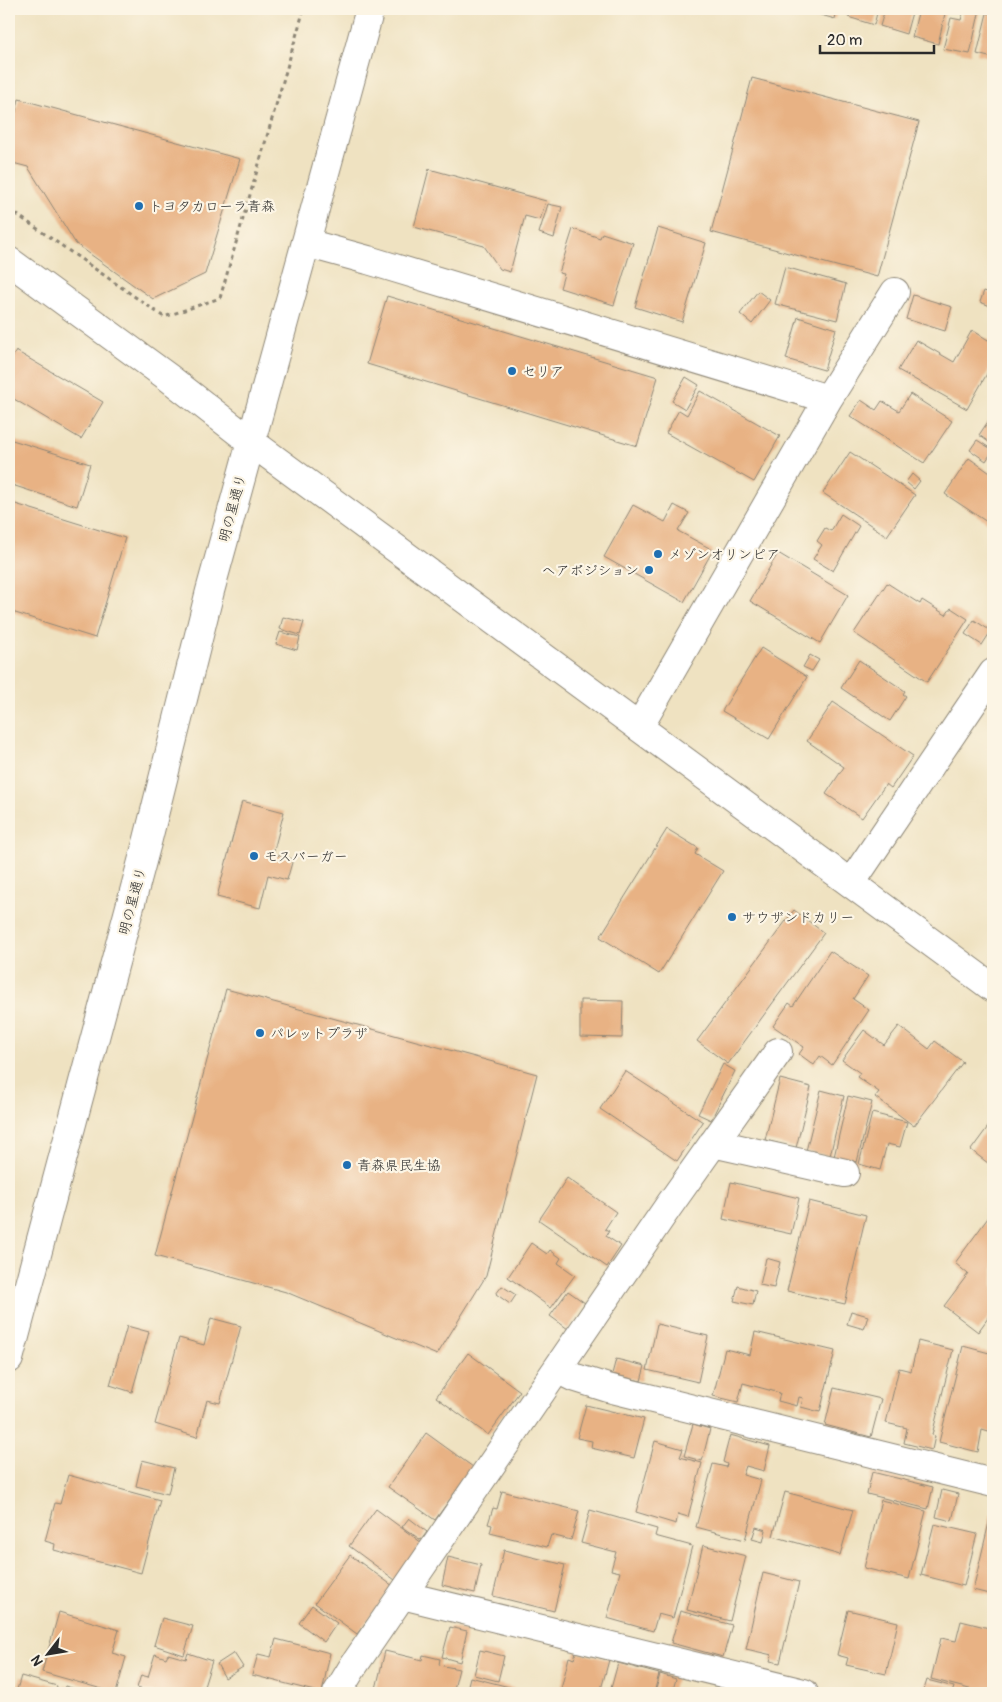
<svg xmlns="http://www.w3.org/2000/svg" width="1002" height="1702" font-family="Pangolin,'Klee One',sans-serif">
  <rect width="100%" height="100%" fill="#fcf5e5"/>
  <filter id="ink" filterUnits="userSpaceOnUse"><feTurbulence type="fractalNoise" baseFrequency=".02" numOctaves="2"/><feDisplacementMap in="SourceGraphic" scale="10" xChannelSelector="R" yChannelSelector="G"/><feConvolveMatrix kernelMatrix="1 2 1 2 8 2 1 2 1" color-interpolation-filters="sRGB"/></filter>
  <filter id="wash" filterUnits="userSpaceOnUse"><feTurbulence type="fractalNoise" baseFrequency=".0096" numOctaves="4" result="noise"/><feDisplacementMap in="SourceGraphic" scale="20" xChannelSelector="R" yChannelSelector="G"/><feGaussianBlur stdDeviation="1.12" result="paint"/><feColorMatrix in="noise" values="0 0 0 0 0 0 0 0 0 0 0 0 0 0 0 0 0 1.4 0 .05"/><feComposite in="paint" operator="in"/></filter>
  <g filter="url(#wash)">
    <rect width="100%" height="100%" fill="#efe2c1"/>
    <g id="blocks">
      <!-- building -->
      <path fill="#e8b284" d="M800,9H837L835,19Z
        M850,9H878L874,25L848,17Z
        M885,9H913L906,34L880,26Z
        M919,9H946L938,44L912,37Z
        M964,9H980L970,54L943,49L951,18L961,20Z
        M987,13L993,14V58L977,54Z
        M752,78L919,122L877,277L711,232Z
        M19,99L240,159L205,274L153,299L76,244L28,167L9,162V140Z
        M429,169L546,201L540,220L525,216L510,272L500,269L484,246L414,227Z
        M548,204L562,207L554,238L539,233Z
        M658,228L706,243L682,322L635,307Z
        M573,229L600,238L602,233L633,243L614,305L560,288L564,274L559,273Z
        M785,267L846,284L837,320L775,304Z
        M758,291L770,300L752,324L740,314Z
        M984,291L993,294V307L980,302Z
        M913,295L952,307L945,331L906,319Z
        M387,296L658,377L637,446L367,364Z
        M798,317L836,329L824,370L786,359Z
        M972,330L993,343V363L967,409L898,370L916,340L954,362Z
        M16,351L103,402L81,439L9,396V364Z
        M686,377L699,385L685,409L672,401Z
        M700,391L780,436L754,482L666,433L679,410L687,415Z
        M910,394L952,421L924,463L850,416L861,400L876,410L882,401L899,411Z
        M993,414V445L979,435Z
        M9,439L90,464L77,506L9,484Z
        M977,440L993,450L986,461L970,450Z
        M850,452L915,495L887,536L823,493Z
        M969,458L993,475V526L945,494Z
        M912,474L920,481L914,489L906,482Z
        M9,502L125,538L95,638L9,611Z
        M633,505L665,522L674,505L689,513L678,531L713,550L684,602L604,557Z
        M841,514L859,526L833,571L813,559L822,545L817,541L825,528L831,531Z
        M778,553L848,595L820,643L750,601Z
        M887,583L920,604L922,600L946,615L951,608L968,619L927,682L854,633Z
        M283,617L304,622L300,635L280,629Z
        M974,620L991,631L982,645L965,634Z
        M280,632L300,637L297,650L276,644Z
        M761,648L807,677L769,739L722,711Z
        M810,655L819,660L812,671L803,667Z
        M859,660L905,691L903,694L906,696L890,721L841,688Z
        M833,702L913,756L891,788L886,784L862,818L826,794L844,767L807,741Z
        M242,801L284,812L273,854L293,859L287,880L268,875L260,908L217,897Z
        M667,829L698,848L695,854L723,871L659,974L600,937Z
        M794,910L824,933L728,1064L697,1041Z
        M830,951L868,976L853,999L869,1010L832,1065L820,1056L814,1065L799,1054L804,1047L773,1026L789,1003L793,1006Z
        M226,989L537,1074L486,1276L437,1355L286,1292L155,1256Z
        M580,1000L623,1001L622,1038L580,1037Z
        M899,1026L929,1049L935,1041L963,1062L914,1126L875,1097L879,1092L857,1077L860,1073L842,1060L864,1030L884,1045Z
        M723,1064L735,1071L711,1120L698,1114Z
        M625,1071L703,1122L677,1161L600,1109Z
        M780,1079L811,1087L796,1148L765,1140Z
        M821,1090L844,1096L830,1156L806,1151Z
        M848,1096L872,1102L857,1162L834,1157Z
        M872,1113L907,1122L900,1147L887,1144L880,1170L859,1164Z
        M993,1120V1167L971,1150Z
        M567,1178L616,1212L605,1229L609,1231L606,1236L621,1246L607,1267L539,1220Z
        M731,1182L799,1198L791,1234L723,1219Z
        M809,1201L866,1215L845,1304L787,1291Z
        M993,1211V1311L978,1332L944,1306L968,1274L955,1263Z
        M531,1243L547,1254L550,1250L561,1258L558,1263L575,1275L551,1308L508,1277Z
        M766,1258L780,1262L774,1288L760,1285Z
        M502,1286L516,1295L510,1304L496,1294Z
        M738,1286L756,1291L753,1305L734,1301Z
        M568,1291L585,1303L568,1329L550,1316Z
        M851,1311L868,1316L864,1329L847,1324Z
        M211,1318L241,1326L220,1403L207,1400L197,1437L155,1424L179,1338L204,1345Z
        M657,1324L708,1336L698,1382L647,1370Z
        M127,1326L149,1332L132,1392L110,1385Z
        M755,1332L835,1351L820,1412L801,1407L803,1398L799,1397L797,1406L778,1401L780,1393L743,1383L738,1402L713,1396L725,1349L750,1355Z
        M918,1341L953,1350L932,1435L935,1436L932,1450L904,1443L907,1428L886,1423L899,1368L911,1371Z
        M963,1346L993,1354L992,1399L993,1400V1429L992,1433L982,1430L978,1452L939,1442Z
        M468,1353L520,1391L488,1435L436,1397Z
        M616,1359L645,1366L641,1381L612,1374Z
        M834,1388L881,1399L871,1437L825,1425Z
        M586,1405L644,1419L634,1458L591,1448L592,1441L577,1438Z
        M693,1424L710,1429L702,1461L684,1456Z
        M426,1433L473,1467L435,1520L388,1487Z
        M730,1435L770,1446L764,1471L746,1466L743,1475L761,1480L745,1540L696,1527L713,1464L726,1467L727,1464L723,1462Z
        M655,1441L683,1449L680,1457L702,1463L688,1517L678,1514L676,1524L636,1512Z
        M142,1460L174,1468L168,1494L136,1486Z
        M872,1472L933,1487L928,1509L867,1494Z
        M68,1475L160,1500L141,1573L54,1550L55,1544L45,1541L55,1503L60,1504Z
        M942,1490L958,1494L952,1521L936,1517Z
        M502,1491L579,1511L571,1540L551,1535L547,1547L490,1533L492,1525L488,1524L493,1508L497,1509Z
        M785,1492L853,1510L840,1555L773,1536Z
        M881,1500L926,1511L909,1579L864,1568Z
        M376,1509L422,1543L395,1580L349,1546Z
        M590,1510L657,1529L655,1536L692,1546L673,1618L658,1614L653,1631L607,1618L620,1572L611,1570L616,1552L581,1543Z
        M991,1514H993V1595L973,1590Z
        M409,1518L427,1532L421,1540L402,1527Z
        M934,1524L977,1534L964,1586L921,1575Z
        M756,1527L766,1530L763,1542L752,1539Z
        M703,1545L746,1556L730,1621L687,1610Z
        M504,1550L565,1565L554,1611L493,1596Z
        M350,1555L393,1586L357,1634L315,1603Z
        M448,1557L481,1565L475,1593L442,1585Z
        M763,1573L799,1582L780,1663L770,1661L772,1655L746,1649Z
        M312,1605L337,1623L324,1642L299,1623Z
        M848,1610L898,1622L886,1674L846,1665L848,1658L837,1655Z
        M680,1611L732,1625L723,1657L671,1643Z
        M59,1612L119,1630L112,1653L126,1657L116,1693L42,1672Z
        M162,1618L193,1626L184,1655L154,1645Z
        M961,1621L993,1629V1693H977V1691L931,1679L941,1638L956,1641Z
        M450,1627L467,1631L460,1662L442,1657Z
        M276,1639L330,1653L322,1693L252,1675L258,1654L271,1657Z
        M480,1650L504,1656L498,1681L474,1675Z
        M385,1651L422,1660L423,1655L440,1659L439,1665L459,1669L453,1693H375Z
        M576,1652L609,1660L600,1693H560L569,1657L574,1659Z
        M188,1653L212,1661L202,1693H154L137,1688L141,1675L148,1677L155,1654L166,1658L168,1654L186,1659Z
        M234,1653L243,1667L225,1678L217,1664Z
        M618,1663L659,1674L654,1693L610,1692Z
        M660,1674L676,1679L672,1693H655Z
        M21,1676L57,1686L55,1693H16Z
        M470,1677L525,1691V1693H466Z
        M927,1680L954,1687L952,1693H923Z
        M65,1686L88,1693H63Z"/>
    </g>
  </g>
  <g filter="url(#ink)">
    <use href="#blocks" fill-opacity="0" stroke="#8d8676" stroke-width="1"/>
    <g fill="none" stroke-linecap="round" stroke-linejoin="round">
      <defs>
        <path id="minor" d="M306,243L368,260L828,399
          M639,727L828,399L895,292
          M851,883L993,673
          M713,1143L845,1173
          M557,1369L573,1377L608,1388L993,1483
          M402,1595L804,1693
          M337,1693L354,1665L668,1207L778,1052"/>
        <path id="tertiary" d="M9,261L169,378L250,441L993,988
          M9,1359L148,839L210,591L370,9"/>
      </defs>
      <!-- minor casing -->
      <use href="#minor" stroke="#8d8676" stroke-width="30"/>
      <!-- tertiary casing -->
      <use href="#tertiary" stroke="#8d8676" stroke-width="30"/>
      <!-- path -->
      <path stroke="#8d8676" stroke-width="3" stroke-dasharray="4 4" stroke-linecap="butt" d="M9,209L164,317L220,298L304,9"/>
      <!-- minor -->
      <use href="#minor" stroke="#fff" stroke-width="28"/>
      <!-- tertiary -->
      <use href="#tertiary" stroke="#fff" stroke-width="28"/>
    </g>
  </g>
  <!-- markers -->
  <g fill="#1f6fb2" stroke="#fcf5e5" stroke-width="2">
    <circle cx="139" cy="206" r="5"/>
    <circle cx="512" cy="371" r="5"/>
    <circle cx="658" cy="554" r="5"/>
    <circle cx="649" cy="570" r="5"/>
    <circle cx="254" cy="856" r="5"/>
    <circle cx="732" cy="917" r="5"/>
    <circle cx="260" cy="1033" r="5"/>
    <circle cx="347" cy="1165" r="5"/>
  </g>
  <g text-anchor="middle" stroke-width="4.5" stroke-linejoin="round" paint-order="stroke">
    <!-- poi labels -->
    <g font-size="14" fill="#2b2b2b" stroke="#fcf5e5" text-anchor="start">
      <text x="149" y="211">トヨタカローラ青森</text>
      <text x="522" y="376">セリア</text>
      <text x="668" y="559">メゾンオリンピア</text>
      <text x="639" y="575" text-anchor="end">ヘアポジション</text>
      <text x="264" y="861">モスバーガー</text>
      <text x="742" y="922">サウザンドカリー</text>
      <text x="270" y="1038">パレットプラザ</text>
      <text x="357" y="1170">青森県民生協</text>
    </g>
    <!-- street labels -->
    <g font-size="14" fill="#2b2b2b" stroke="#fcf5e5">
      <text transform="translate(232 508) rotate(-75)" y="5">明の星通り</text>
      <text transform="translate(132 901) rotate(-75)" y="5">明の星通り</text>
    </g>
  </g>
  <!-- margin -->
  <rect width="1002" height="1702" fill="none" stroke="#fcf5e5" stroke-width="30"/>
  <!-- north arrow -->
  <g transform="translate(48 1654) rotate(239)" stroke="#fcf5e5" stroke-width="4" paint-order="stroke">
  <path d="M0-4L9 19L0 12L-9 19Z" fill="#2b2b2b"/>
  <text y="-8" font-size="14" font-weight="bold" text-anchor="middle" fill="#2b2b2b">N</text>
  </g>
  <!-- scale -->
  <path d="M820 45v8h114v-8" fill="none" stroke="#2b2b2b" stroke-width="2.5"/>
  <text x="827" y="45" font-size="15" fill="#2b2b2b" stroke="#fcf5e5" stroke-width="4" paint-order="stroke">20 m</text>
</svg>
